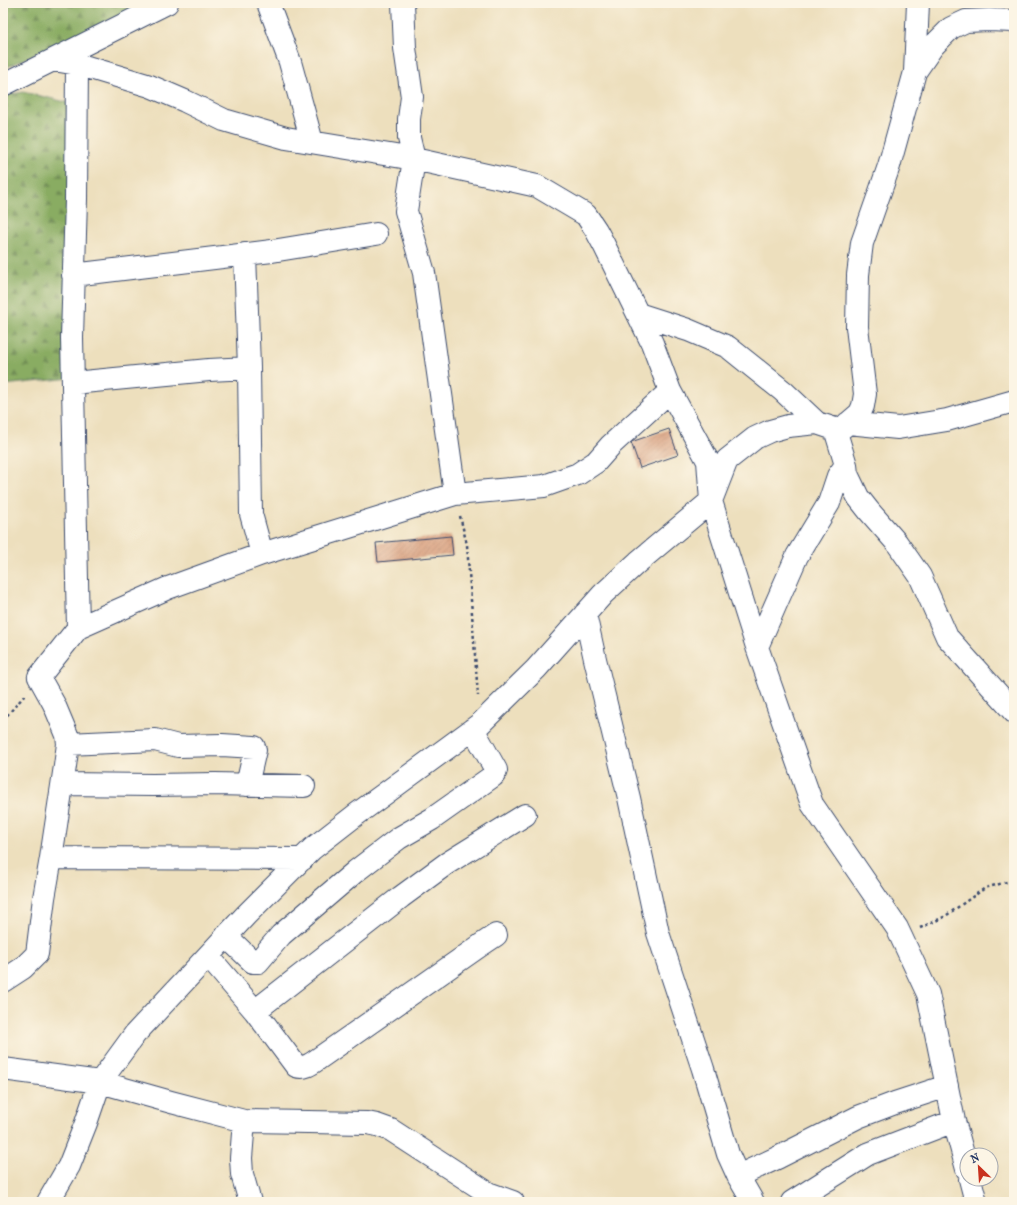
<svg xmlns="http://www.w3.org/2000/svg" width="1017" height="1205" font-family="'IM FELL French Canon',serif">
  <defs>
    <pattern id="forest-firs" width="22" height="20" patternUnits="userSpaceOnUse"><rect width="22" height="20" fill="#89ac62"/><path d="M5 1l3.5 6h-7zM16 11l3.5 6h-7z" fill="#6f8c54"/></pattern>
    <pattern id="building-hatch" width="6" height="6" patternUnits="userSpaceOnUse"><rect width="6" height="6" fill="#d69774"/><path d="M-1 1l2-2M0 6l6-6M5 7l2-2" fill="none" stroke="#ad7c62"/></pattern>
  </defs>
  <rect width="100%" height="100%" fill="#fcf5e5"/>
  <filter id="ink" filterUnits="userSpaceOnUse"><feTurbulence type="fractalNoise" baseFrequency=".025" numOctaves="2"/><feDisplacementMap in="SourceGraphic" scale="8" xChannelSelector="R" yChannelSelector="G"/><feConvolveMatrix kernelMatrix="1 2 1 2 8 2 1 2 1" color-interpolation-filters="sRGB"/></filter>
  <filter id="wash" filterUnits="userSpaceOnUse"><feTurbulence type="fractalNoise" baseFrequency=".012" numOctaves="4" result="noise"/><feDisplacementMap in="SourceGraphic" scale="16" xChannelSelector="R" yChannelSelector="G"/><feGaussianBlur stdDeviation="0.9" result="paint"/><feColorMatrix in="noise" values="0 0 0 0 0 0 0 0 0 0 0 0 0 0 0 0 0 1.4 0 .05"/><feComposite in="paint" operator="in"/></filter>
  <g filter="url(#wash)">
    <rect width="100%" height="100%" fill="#eddfbd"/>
    <!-- forest -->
    <path fill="url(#forest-firs)" stroke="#526e60" d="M3,3H146L3,69Z
      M24,92L70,103L72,378L3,385V95Z"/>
    <g id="blocks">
      <!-- building -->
      <path fill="url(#building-hatch)" d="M669,429L678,455L640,468L631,442Z
        M451,536L453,555L378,562L376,543Z"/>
    </g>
  </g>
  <g filter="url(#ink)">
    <use href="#blocks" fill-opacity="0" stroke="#3a496c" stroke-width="1"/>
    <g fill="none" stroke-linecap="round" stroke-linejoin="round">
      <defs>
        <path id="minor" d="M268,3L290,62L312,142
          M403,3L405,48L412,97L409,119V138L414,159L406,211L424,273L455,494
          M54,60L77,64L150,86L185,101L224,120L286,138L414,159L537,186L586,215L596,230L604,245L652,343L670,391L708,461L711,501L757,647L812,804L897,928L928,994L954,1121L967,1169
          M77,64L76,199L72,338L78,628
          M915,72L918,3
          M3,85L167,3
          M245,254L249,368L251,514L262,554
          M73,275L272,251L376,234
          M638,314L688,330L728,347L783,391L817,423L835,429L846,465L847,474L858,497L869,511L897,543L920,576L947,637L1014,712
          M73,383L209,370L249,368
          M848,423L898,428L947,420L1014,401
          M835,429L842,428L846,425L860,413L863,406L865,394L857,327L858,275L862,243L889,166L915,72L933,46L951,28L966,21L989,20L1014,21
          M585,614L595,659L629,798L658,933L703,1069L728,1154L738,1176L753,1202
          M757,647L797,556L829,503L838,476L846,465
          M68,744L155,740L178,746L222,745L254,747L255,750L247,785
          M63,784L153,785L215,784L304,786
          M51,858L303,859
          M226,936L253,962H258L281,935L356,871L399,838L432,819L493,776L495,773L496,770L473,729
          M208,956L255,1011L296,1066C305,1069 311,1064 318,1059L481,945L496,935
          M3,981L23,968L37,954L44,898L51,858L65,766L68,744L67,735L54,704L39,677L78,628L168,588L262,554L455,494L544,486L578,474L596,462L611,445L670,391
          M255,1011L401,897L446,864L525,815
          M3,1069L100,1082L171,1102L244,1121L367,1123L377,1125L391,1130L488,1193L513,1202
          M244,1121L241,1158L242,1174L250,1202
          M738,1176L779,1157L858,1117L895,1103L947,1086
          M970,1179L976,1202
          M48,1202L69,1166L86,1123L100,1082L135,1034L246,915L312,849L357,814L480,724L536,669L603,594L638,562L711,501L727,460L755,438L770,431L788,426L817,423
          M792,1202L868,1154L954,1121"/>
      </defs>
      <!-- minor casing -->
      <use href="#minor" stroke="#3a496c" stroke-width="24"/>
      <!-- path -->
      <path stroke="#3a496c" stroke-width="2.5" stroke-dasharray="3 3" stroke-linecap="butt" d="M460,516L467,545L478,696
        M3,720L25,695
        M920,928L944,917L985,888L1014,880"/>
      <!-- minor -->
      <use href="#minor" stroke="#fff" stroke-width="22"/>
    </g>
  </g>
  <!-- margin -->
  <rect width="1017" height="1205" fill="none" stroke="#fcf5e5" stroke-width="16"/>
  <!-- north arrow -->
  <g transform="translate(979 1167) rotate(335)"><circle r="19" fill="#fcf5e5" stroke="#a2a6af"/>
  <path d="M0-3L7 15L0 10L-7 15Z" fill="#c8321e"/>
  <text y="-6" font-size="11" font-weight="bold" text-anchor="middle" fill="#1b2f5e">N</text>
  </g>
</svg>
